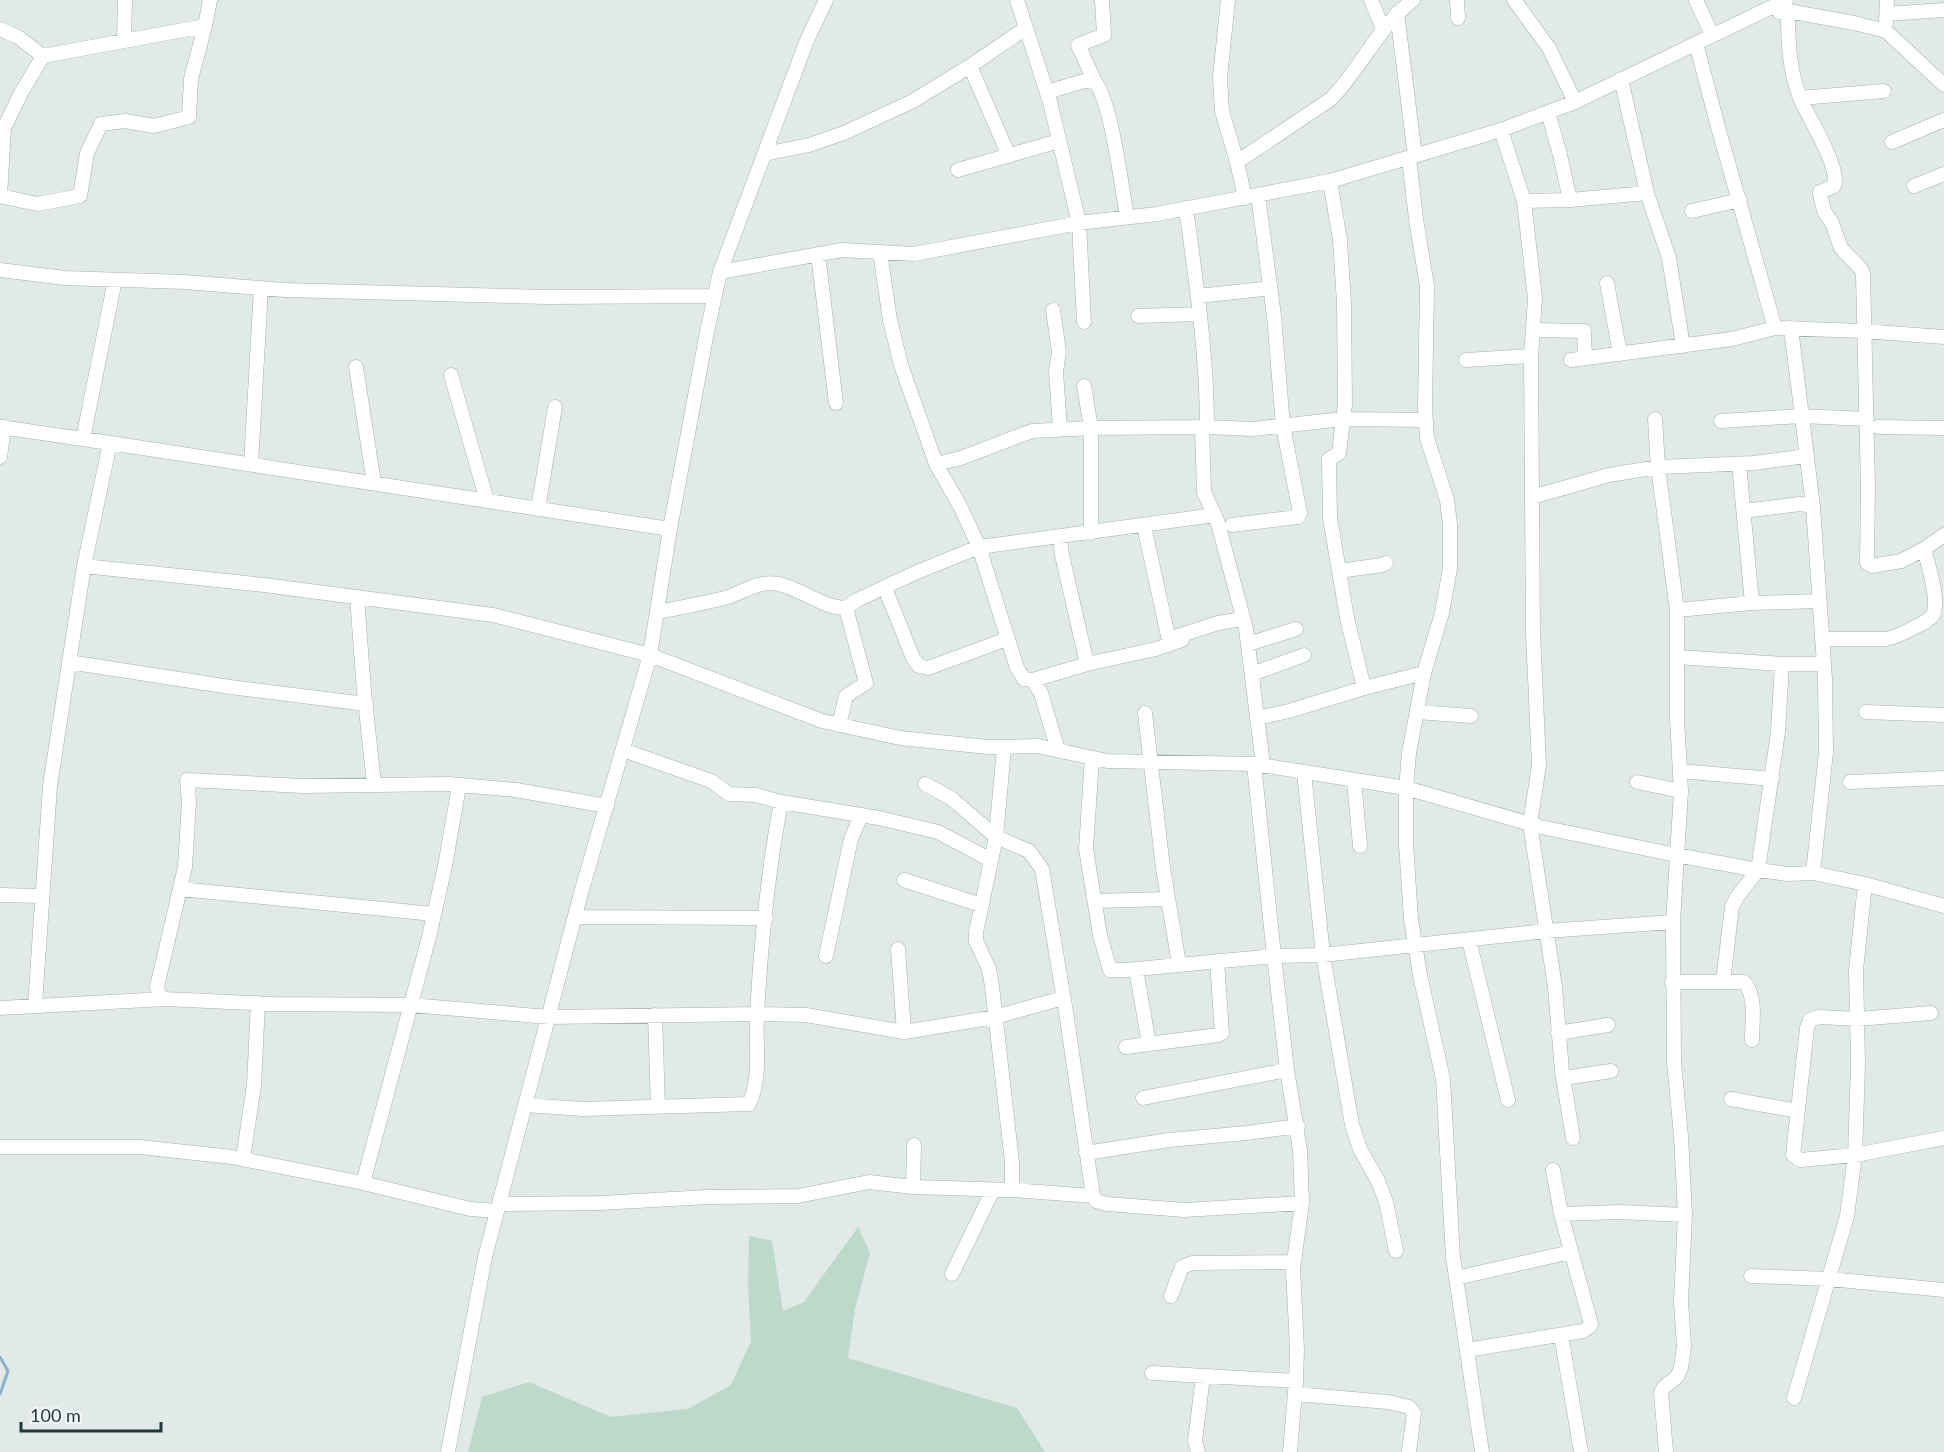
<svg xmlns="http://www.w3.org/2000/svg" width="1944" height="1452" font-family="Lato,sans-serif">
  <rect width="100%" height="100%" fill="#e1eae8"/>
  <!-- green -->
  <path fill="#bcd9cb" d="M858,1227L870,1253L855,1309L848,1358L1017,1408L1045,1452H468L482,1397L529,1382L611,1417L688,1409L731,1385L751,1341L748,1287L749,1236L772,1241L783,1311L804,1302Z"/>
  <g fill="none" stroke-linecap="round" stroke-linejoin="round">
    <!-- stream -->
    <path stroke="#8eb1ca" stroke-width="3" d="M0,1357L8,1371L0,1394"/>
    <defs>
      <path id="minor" d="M1017,0L1050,102L1079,223L1084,322
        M1228,0L1220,77L1222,111L1237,162L1245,198
        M1371,0L1383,29
        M1457,0L1458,18
        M1514,0L1549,48L1575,102
        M1696,0L1712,35
        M1788,11C1788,41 1789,70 1800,98C1808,117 1841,168 1834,186L1820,192V194L1824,211L1832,223L1841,248L1861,269L1863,274L1868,487L1867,563L1872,566L1901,561L1924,549
        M1779,12L1788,11L1854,23L1886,31L1944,85
        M1397,13L1415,156
        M1887,14L1944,10
        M1886,23L1887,0
        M0,29L18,37L43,56
        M124,40L125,0
        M1696,43L1718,127L1775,328
        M970,66L1009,156
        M1621,79L1647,193L1669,258L1683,346
        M1095,82L1078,45L1104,35L1102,0
        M1047,92L1084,81L1095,82C1111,100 1122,189 1127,217
        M1800,98L1884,91
        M1548,112L1560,155L1570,200
        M1501,130L1524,201L1535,298L1531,356L1533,633L1539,765L1530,824L1555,987L1562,1071L1573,1138
        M1892,142L1944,120
        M764,154L809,145L844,133L913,101L970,66L1026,28
        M1409,158L1416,219L1427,286L1425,408L1427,438L1447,500L1450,524V568L1442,613L1424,673L1409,753L1406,788V844L1411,919L1420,975L1443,1079L1453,1257L1482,1452
        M1237,162L1331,99C1361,68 1378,27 1413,0
        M958,170L1059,141
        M1914,186L1944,174
        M0,196L4,128L21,93L43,56L205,26L210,0
        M0,196L37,204L80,196L87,153L101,124L125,121L154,126L189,117L191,79L205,26
        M1524,201L1570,200L1647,193
        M1186,208C1196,281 1207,354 1207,427
        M1692,211L1740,200
        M880,252L890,320L901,365L936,464L961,508L979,547L1017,668L1024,679L1033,680L1041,693L1046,710L1058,750
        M818,254L836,403
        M0,270L65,278L185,282L285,290L548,297L715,296
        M720,272L842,250L914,254L1079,223L1157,214L1330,181L1501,130L1575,102L1786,0
        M1607,283L1620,354
        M1198,296L1263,289
        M1053,310L1059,352L1056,372L1060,428
        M1138,316L1200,314
        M1791,328L1813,506L1825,679L1826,752L1813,873
        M1534,330L1584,331L1585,358
        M1466,360L1531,356
        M1571,360L1732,339L1775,328L1863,331L1944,337
        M356,367L374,483
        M451,375L487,501
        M1084,386L1091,428V533
        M1721,421L1801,416L1867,419
        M0,427L110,443L84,566L50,786L35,1005
        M1878,427L1944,428
        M1202,428L1204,492L1218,523L1246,629L1263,765
        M83,439L115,280
        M110,443L670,529
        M0,457L4,427
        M251,464L261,288
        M936,464L961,458L1032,431L1091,428L1207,427L1253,429L1343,419L1345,405L1344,303L1340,240L1330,181
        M1739,464L1752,603
        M1532,497L1609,475L1658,467L1754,463L1806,456
        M538,509L555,407
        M1744,511L1800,504L1813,506
        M1232,525L1298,517L1300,513L1283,426L1274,316L1258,195
        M1144,526L1168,636L1172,638L1218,623L1243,619
        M1060,537L1062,555L1087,664
        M84,566L264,585L493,615L650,655L822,721L900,738L988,747L1038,746L1107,761L1254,764L1406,788L1541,827L1676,855L1758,870L1788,874L1813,873L1865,884L1944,906
        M1339,571L1330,518L1329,459L1339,453L1343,419L1426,420
        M885,588L913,658L919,666L928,668L1007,639
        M357,597L364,691L374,784
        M1677,610L1752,603L1820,601
        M657,612C680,608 703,603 725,598C742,593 758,580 778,584C801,588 822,608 846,608L857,600L917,572L979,547L1215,515
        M1822,639H1886C1896,637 1904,633 1913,628C1919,625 1929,621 1933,615C1940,600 1928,564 1924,549L1944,535
        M1248,644L1296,629
        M1678,657L1782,664H1824
        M69,662L230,687L366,704
        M1252,674L1304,655
        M1033,680L1087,664L1156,649L1182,640
        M1364,688L1424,673
        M1417,712L1471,716
        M1866,712L1944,715
        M1145,713L1163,868L1179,964
        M1257,718L1289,711L1364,688L1347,618L1339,571L1382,565L1386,563
        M839,725L846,696L866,683L846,608
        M1004,748L996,837L1029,851L1042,869L1066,1012L1093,1196L1096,1201L1107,1204L1184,1210L1302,1203
        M623,750L711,781L729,794L756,795L781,802L879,818L938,832L991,860
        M1092,758L1086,849L1100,935L1110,970H1126L1274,956L1323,955L1546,931L1673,922L1681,791L1677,719V610L1658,467L1655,419
        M1254,764L1274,956L1287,1070L1300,1150L1302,1203L1293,1269L1297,1350L1296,1381L1290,1452
        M1680,771L1772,779
        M1304,772L1323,955L1352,1125L1360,1149L1378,1181L1386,1202L1396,1251
        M1354,780L1360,846
        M1637,782L1681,791
        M1850,782L1944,778
        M925,784L951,798L996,837L976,932V941L989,969L992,986L1012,1162V1190
        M607,806L516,790L449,784L302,786L187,780L189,802L185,867L157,987L159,995L165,999L274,1004L411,1005L549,1017L757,1014L806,1015L904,1032L995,1017L1063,998
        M904,880L981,905
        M180,889L434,914
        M0,895L42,896
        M1095,901L1168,899
        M575,917L766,918
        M1469,940L1508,1100
        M898,949L904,1032
        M826,956L851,839L861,816
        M1136,969L1149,1044
        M1723,981L1732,907L1737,897L1758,870L1778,732L1782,664
        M1672,982H1744C1757,996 1752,1022 1752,1040
        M0,1008L165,999
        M1931,1013L1858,1019L1819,1017L1810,1020L1807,1028L1793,1155L1800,1160L1855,1155L1944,1138
        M655,1015L658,1107
        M1558,1033L1608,1025
        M1126,1047L1218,1035L1222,1033L1217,961
        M1564,1078L1611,1071
        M1143,1098L1287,1070
        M1731,1099L1798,1111
        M525,1105L583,1109L749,1104C762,1077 755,1041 757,1013C761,942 768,871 781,802
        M0,1147H140L232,1157L363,1183L470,1209L497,1211
        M1086,1153L1169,1140L1247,1133L1298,1126
        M243,1159L254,1085L258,1003
        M363,1183L429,937L445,866L459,786
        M913,1187L914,1145
        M499,1204L600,1203L708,1197L798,1196L869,1182L913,1187L1012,1190L1093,1196
        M1561,1214L1619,1212L1685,1215
        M952,1274L993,1190
        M1751,1276L1829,1279L1944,1290
        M1456,1278L1571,1252
        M1171,1296L1182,1267L1192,1263L1293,1262
        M1561,1335L1581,1452
        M1467,1350L1583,1331L1589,1327L1591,1324L1561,1214L1553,1170
        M1152,1373L1296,1381
        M1295,1394L1388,1402L1409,1407L1414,1413L1409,1452
        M1794,1398L1847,1216L1855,1155L1856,1127L1858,1063L1856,970L1865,884
        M448,1452L485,1257L581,893L650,655L670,529L707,332L720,272L807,40L826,0
        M1198,1452L1195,1441L1203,1376
        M1666,1452L1661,1392L1664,1387L1677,1377L1681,1368L1684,1346L1681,1302L1685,1215L1681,1136L1674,1062L1673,922"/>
    </defs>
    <!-- minor casing -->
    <use href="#minor" stroke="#a4b1b0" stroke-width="15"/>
    <!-- minor -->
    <use href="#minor" stroke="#fff" stroke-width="14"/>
  </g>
  <!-- scale -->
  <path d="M21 1422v9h140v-9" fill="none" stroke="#233939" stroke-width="3"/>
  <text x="30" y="1422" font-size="18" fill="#233939" stroke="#f1f7f6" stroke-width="4.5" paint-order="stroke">100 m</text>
</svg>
